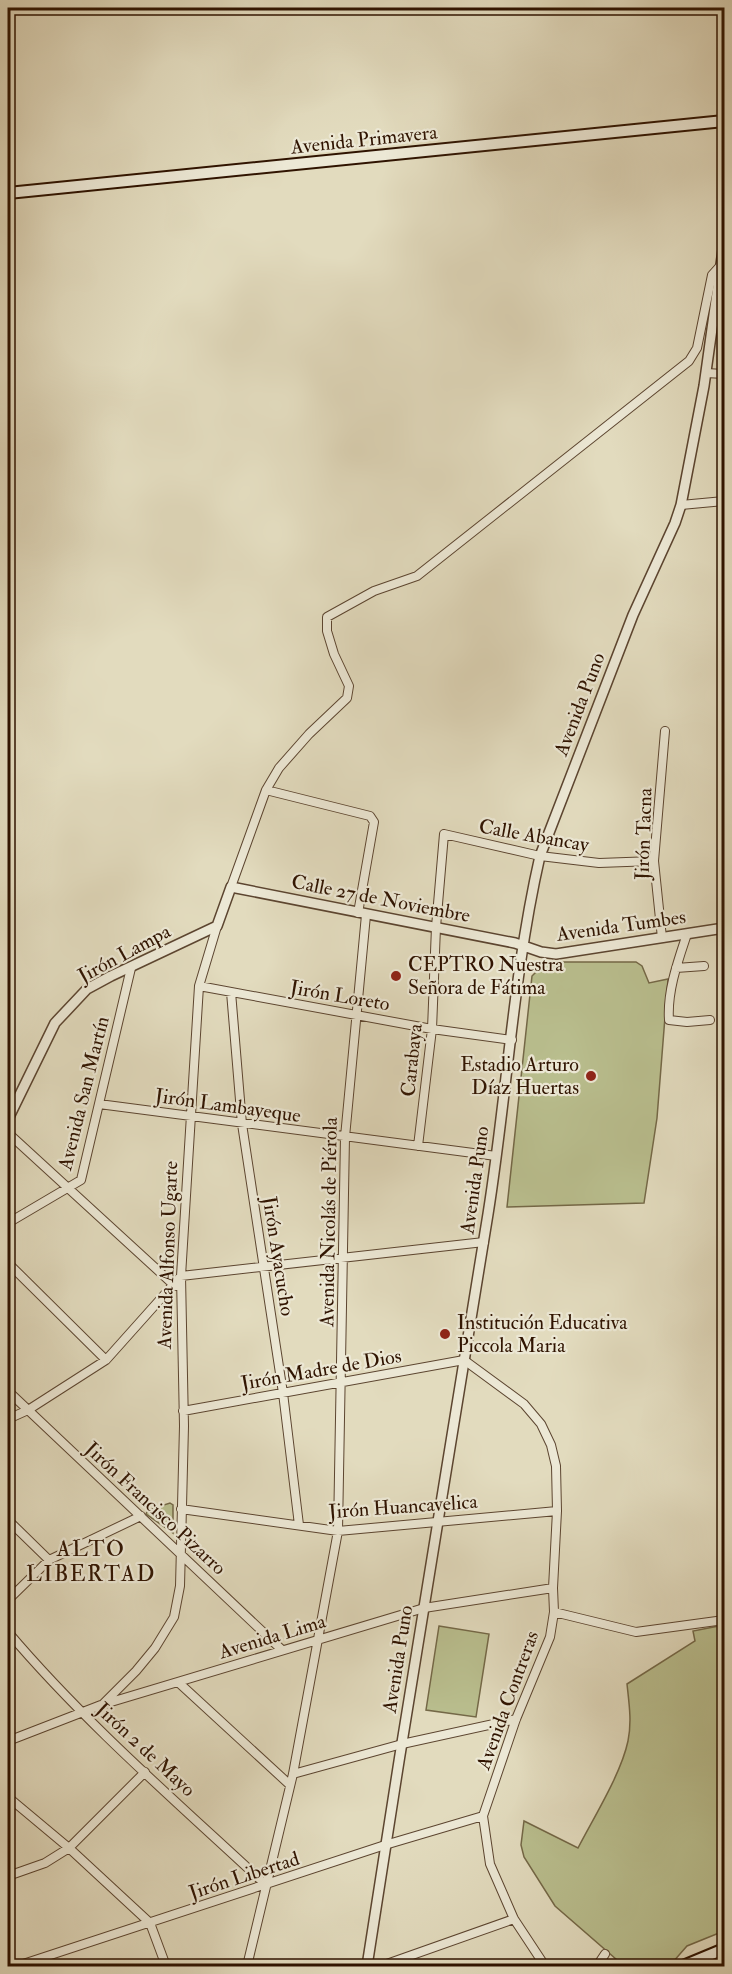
<svg xmlns="http://www.w3.org/2000/svg" width="732" height="1974" font-family="'IM FELL Double Pica',serif">
  <rect width="100%" height="100%" fill="#e2dbbe"/>
  <filter id="stains"><feTurbulence type="fractalNoise" baseFrequency=".00333" numOctaves="4"/><feColorMatrix values="0 0 0 0 .2 0 0 0 0 .09 0 0 0 0 .02 0 0 0 .5 -.17"/></filter>
  <radialGradient id="worn" r=".72"><stop offset=".6" stop-color="#630" stop-opacity="0"/><stop offset="1" stop-color="#630" stop-opacity=".3"/></radialGradient>
  <!-- green -->
  <path fill="#b9be8e" stroke="#746847" stroke-width="1.5" d="M563,962H636L642,966L649,983L668,979L657,1118L644,1203L507,1207L532,976L543,965Z
    M170,1503L173,1505V1533L146,1514L148,1510Z
    M724,1625V1931L687,1946L673,1962L665,1966H624L555,1906L524,1857L521,1845L524,1821L578,1848C594,1817 621,1774 628,1741C632,1722 629,1703 627,1684L695,1641L693,1631Z
    M439,1626L489,1634L476,1717L426,1710Z"/>
  <g fill="none" stroke-linecap="round" stroke-linejoin="round">
    <defs>
      <path id="minor" d="M706,373L724,374
        M681,505L724,501
        M266,790L370,816L374,822L358,913
        M231,887L266,790L279,768L309,734L347,698L349,686L334,654L327,631V617L374,591L417,576L689,361L697,348L712,275L721,265
        M687,934C678,961 667,991 669,1020L687,1022L710,1020
        M662,938L654,861L665,731
        M676,968L704,966
        M199,986L432,1029L512,1040
        M231,992L242,1124L283,1393L299,1525
        M99,1104L496,1156
        M8,1133L175,1286
        M418,1146L432,1029L436,927L444,834L540,856L599,863L654,861
        M8,1223L81,1180L131,968
        M8,1263L106,1360
        M8,1391L282,1650
        M183,1411L464,1360L524,1404L541,1424L551,1445L556,1466L557,1511L553,1588L554,1612L550,1637L516,1719L483,1816L490,1864L514,1919L545,1966
        M8,1419L28,1410L106,1360L181,1276L484,1242
        M181,1509L338,1531L557,1511
        M8,1520L49,1560
        M8,1600L49,1560L141,1516
        M554,1612L636,1632L724,1620
        M8,1632C86,1724 178,1803 266,1885
        M178,1682L290,1785
        M102,1705L136,1671L155,1648L174,1617L180,1586L184,1426L181,1276L199,986L217,926
        M8,1741L101,1705L424,1608L553,1588
        M293,1774L402,1744L516,1719
        M8,1797L69,1848L150,1923L166,1966
        M8,1876L45,1863L69,1848L145,1772
        M17,1966L385,1845L483,1816
        M247,1966L293,1774L338,1531L345,1137L366,915
        M381,1966L514,1919
        M597,1966L605,1954"/>
      <path id="tertiary" d="M8,1119L55,1023L87,989L111,976L217,926L231,887L515,943L541,952L556,954L724,928
        M367,1966C405,1715 448,1465 488,1214C507,1095 513,974 540,856L633,615L675,523L681,505L704,386L724,243"/>
      <path id="secondary" d="M8,193L724,121
        M683,1966L724,1949"/>
    </defs>
    <!-- minor casing -->
    <use href="#minor" stroke="#5c4530" stroke-width="10"/>
    <!-- tertiary casing -->
    <use href="#tertiary" stroke="#5c4530" stroke-width="12"/>
    <!-- secondary casing -->
    <use href="#secondary" stroke="#2f1300" stroke-width="14"/>
    <!-- minor -->
    <use href="#minor" stroke="#ece8d5" stroke-width="8"/>
    <!-- tertiary -->
    <use href="#tertiary" stroke="#ece8d5" stroke-width="9"/>
    <!-- secondary -->
    <use href="#secondary" stroke="#ece8d5" stroke-width="10"/>
  </g>
  <!-- markers -->
  <g fill="#8f2418" stroke="#ece8d5" stroke-width="2">
    <circle cx="396" cy="976" r="6"/>
    <circle cx="591" cy="1076" r="6"/>
    <circle cx="445" cy="1334" r="6"/>
  </g>
  <g text-anchor="middle" stroke-width="4.5" stroke-linejoin="round" paint-order="stroke">
    <!-- street labels -->
    <g font-size="20" fill="#2f1300" stroke="#ece8d5">
      <text transform="translate(364 139) rotate(-6)" y="7">Avenida Primavera</text>
      <text transform="translate(579 704) rotate(-69)" y="7">Avenida Puno</text>
      <text transform="translate(643 834) rotate(-88)" y="7">Jirón Tacna</text>
      <text transform="translate(534 835) rotate(10)" y="7">Calle Abancay</text>
      <text transform="translate(381 898) rotate(11)" y="7">Calle 27 de Noviembre</text>
      <text transform="translate(621 925) rotate(-8)" y="7">Avenida Tumbes</text>
      <text transform="translate(124 953) rotate(-28)" y="7">Jirón Lampa</text>
      <text transform="translate(340 995) rotate(10)" y="7">Jirón Loreto</text>
      <text transform="translate(411 1060) rotate(-84)" y="7">Carabaya</text>
      <text transform="translate(83 1093) rotate(-76)" y="7">Avenida San Martín</text>
      <text transform="translate(228 1105) rotate(8)" y="7">Jirón Lambayeque</text>
      <text transform="translate(474 1180) rotate(-82)" y="7">Avenida Puno</text>
      <text transform="translate(328 1222) rotate(-89)" y="7">Avenida Nicolás de Piérola</text>
      <text transform="translate(167 1255) rotate(-88)" y="7">Avenida Alfonso Ugarte</text>
      <text transform="translate(279 1256) rotate(81)" y="7">Jirón Ayacucho</text>
      <text transform="translate(321 1369) rotate(-10)" y="7">Jirón Madre de Dios</text>
      <text transform="translate(403 1506) rotate(-4)" y="7">Jirón Huancavelica</text>
      <text transform="translate(156 1508) rotate(43)" y="7">Jirón Francisco Pizarro</text>
      <text transform="translate(272 1636) rotate(-17)" y="7">Avenida Lima</text>
      <text transform="translate(397 1659) rotate(-81)" y="7">Avenida Puno</text>
      <text transform="translate(507 1700) rotate(-70)" y="7">Avenida Contreras</text>
      <text transform="translate(146 1749) rotate(43)" y="7">Jirón 2 de Mayo</text>
      <text transform="translate(244 1875) rotate(-18)" y="7">Jirón Libertad</text>
    </g>
    <!-- poi labels -->
    <g font-size="20" fill="#2f1300" stroke="#ece8d5" text-anchor="start">
      <text x="408" y="971">CEPTRO Nuestra<tspan x="408" dy="23">Señora de Fátima</tspan></text>
      <text x="579" y="1071" text-anchor="end">Estadio Arturo<tspan x="579" dy="23">Díaz Huertas</tspan></text>
      <text x="457" y="1329">Institución Educativa<tspan x="457" dy="23">Piccola Maria</tspan></text>
    </g>
    <!-- quarter labels -->
    <g font-size="22" letter-spacing="1.5" fill="#2f1300" stroke="#ece8d5">
      <text x="91" y="1556">ALTO<tspan x="91" dy="25">LIBERTAD</tspan></text>
    </g>
  </g>
  <!-- margin -->
  <rect width="732" height="1974" fill="none" stroke="#e2dbbe" stroke-width="30"/>
  <rect x="9" y="9" width="714" height="1956" fill="none" stroke="#2f1300" stroke-width="3"/>
  <rect x="15" y="15" width="702" height="1944" fill="none" stroke="#2f1300" stroke-width="1.5"/>
  <rect width="100%" height="100%" filter="url(#stains)"/>
  <rect width="100%" height="100%" fill="url(#worn)"/>
</svg>
